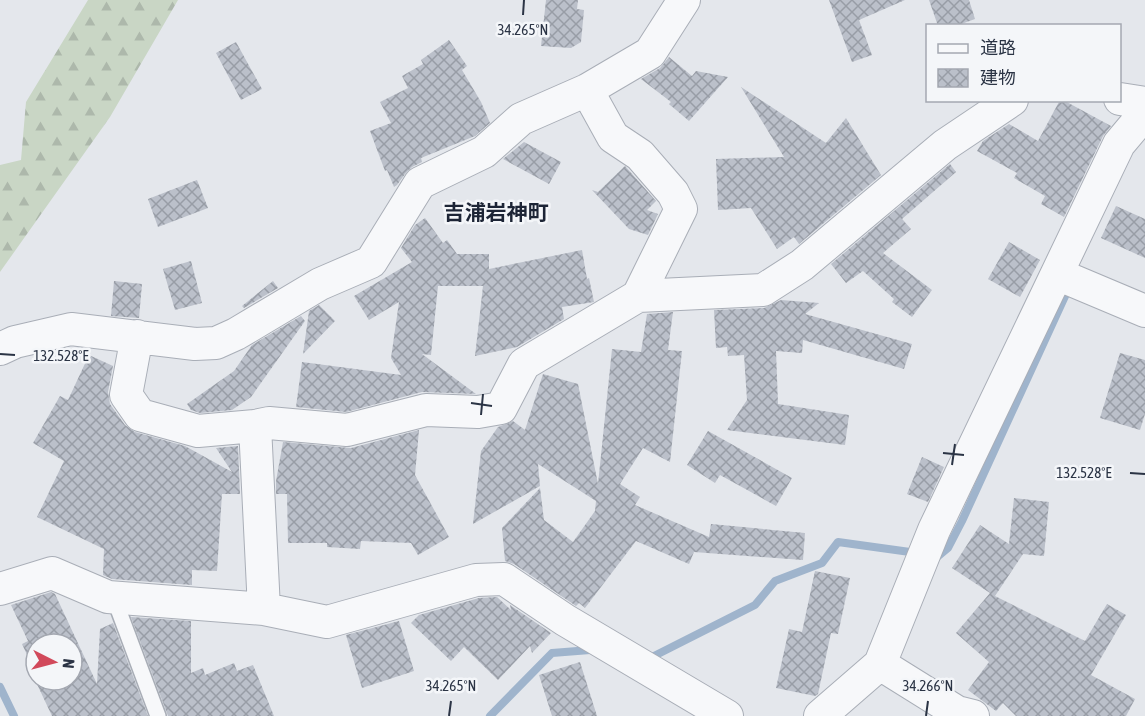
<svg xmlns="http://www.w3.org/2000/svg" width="1145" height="716" font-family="'Asap Condensed','Noto Sans JP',sans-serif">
  <defs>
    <pattern id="forest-firs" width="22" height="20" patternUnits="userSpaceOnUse" patternTransform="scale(1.5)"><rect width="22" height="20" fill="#c9d6c5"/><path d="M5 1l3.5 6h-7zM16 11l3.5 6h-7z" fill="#adb8ab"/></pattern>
    <pattern id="building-cross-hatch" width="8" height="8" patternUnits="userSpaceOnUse" patternTransform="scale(1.5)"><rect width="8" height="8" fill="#bbc0ca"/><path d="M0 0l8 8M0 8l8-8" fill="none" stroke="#989da6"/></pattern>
  </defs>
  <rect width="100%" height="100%" fill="#e4e7ec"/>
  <!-- forest -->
  <path fill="url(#forest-firs)" d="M88,0H178L110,117L0,272V165L21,160L26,102Z"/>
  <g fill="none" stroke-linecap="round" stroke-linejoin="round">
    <!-- stream -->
    <path stroke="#9fb4cc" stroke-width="8" d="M936,558L948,548L962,521L1066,294
      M646,657L654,656L755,605L775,581L822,563L838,542L910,552
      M0,687L14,716
      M490,716L552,653L590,650"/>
  </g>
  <!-- building -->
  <path fill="url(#building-cross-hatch)" d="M546,0H578L577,9L584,10L581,42L571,48L541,46Z
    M829,0H905L859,20L872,55L852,62Z
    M929,0H969L975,19L956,26H938Z
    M449,40L467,66L462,70L481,102L490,123L475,136L421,158L422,162L412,167L405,174L397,185L394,187L387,170L385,171L370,131L391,123L380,102L408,88L402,76L423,64L421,60Z
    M236,42L262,89L241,100L216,53Z
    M669,57L692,76L696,71L728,77L689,121L669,104L671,102L641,79L660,68Z
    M741,87L826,143L846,118L881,175L799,244L794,237L777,249L751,208L718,210L716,159L784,157Z
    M1060,100H1063L1111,126L1103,136L1064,217L1041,204L1045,196L1014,178L1017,173L977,151L983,141L1009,124L1038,141Z
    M524,142L561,162L549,184L503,159Z
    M950,164L956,172L902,219L911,229L883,253L932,290L912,317L892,302L894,299L863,271L846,283L831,264Z
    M625,166L656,201L647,210L658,214L648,235L629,229L592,190L598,192Z
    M197,180L208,208L158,227L148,199Z
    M1116,206L1145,219V258L1101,238Z
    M425,218L443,243L447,240L457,254H489V269L582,250L587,279L589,278L594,302L562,307L564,319L517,347L475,356L483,286H438L431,355L422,354L476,394L422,392L346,412L296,407L302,362L401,375L391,358L399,302L369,320L354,296L412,262L401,248L415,225Z
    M1009,242L1040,260L1020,297L988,279Z
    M191,261L202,303L175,310L163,269Z
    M114,281L142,284L139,318L111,316Z
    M273,281L278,288L244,308L242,306Z
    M781,300L819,303L805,314L912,344L904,369L803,340L802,353L776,351L778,404L849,415L845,445L727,430L747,400L744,355L728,356L727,347L716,348L714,310L764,308Z
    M319,305L335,321L303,354L309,311Z
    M673,312L668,350L682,351L670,462L643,448L620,484L640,497L635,505L709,537L711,524L805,533L803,560L694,552L689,564L636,541L585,608L579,603L576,606L514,564L505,561L502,528L540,488L544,520L573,542L595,511L596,501L538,464L540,486L473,524L481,451L498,427L513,421L525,430L543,374L578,384L598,484L612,349L641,352L647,314Z
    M301,316L305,321L251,397L232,410L200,413L191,410L187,404L234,371L252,345Z
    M1120,353L1145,360V414L1140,430L1100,418Z
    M89,355L113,366L108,392L110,404L125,425L135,432L185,446L232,472L216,448L238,446L240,494H222L217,571L192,570V585L112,579L103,575L104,549L37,517L64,461L33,443L60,396L68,400Z
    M419,430L415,475L449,537L418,555L411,543L361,541L360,549L327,547V543H288L287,494H276V481L283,442L351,448Z
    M708,431L792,478L776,506L720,475L715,483L687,465Z
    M922,457L944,467L928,502L907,494Z
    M1014,498L1049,502L1044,556L1023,554L995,596L1085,641L1107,604L1126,615L1091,675L1135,699L1126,716H1016L1003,703L996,711L968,690L989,662L956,633L990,593L952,568L980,525L1009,544Z
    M815,571L850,578L838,634L831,633L818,694L815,696L776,688L789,629L802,632Z
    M51,592L55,594L97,684L100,629L113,623L148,716H52L36,682L39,680H72V644H36V674L22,644L28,641L11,605Z
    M497,597L511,610L510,605L551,633L532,653L530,646L498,680L464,647L451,661L411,623L419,615L479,598Z
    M131,617L191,621V673L203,668L205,675L234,663L237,671L253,665L274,716H168Z
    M399,621L414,671L362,688L346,635Z
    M580,662L597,716H552L539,675Z"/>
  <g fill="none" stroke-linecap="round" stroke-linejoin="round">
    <defs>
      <path id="service" d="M114,598L158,716"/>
      <path id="minor" d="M587,90L613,137L640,155L673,193L681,209L638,296
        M1120,99L1145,103
        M1057,274L1145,311
        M137,336L126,395L140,415L198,431L255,426L264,609
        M0,349L15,342L71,329L195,344L216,343L236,334L320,284L371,262L420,183L484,152L521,119L587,90L650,53L684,0
        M255,426L269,423L347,430L426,410L478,412L501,408L524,364L638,296L763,290L802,265L945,145L1012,100
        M0,589L52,573L108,597L264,609L327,622L476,580L504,579L565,620L727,716
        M880,664L957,712L973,716
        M820,716L880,664L934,530L1119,144L1145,113"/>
    </defs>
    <!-- service casing -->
    <use href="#service" stroke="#a9aeb7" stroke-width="18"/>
    <!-- minor casing -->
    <use href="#minor" stroke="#a9aeb7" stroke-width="34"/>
    <!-- service -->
    <use href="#service" stroke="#f7f8fa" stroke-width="15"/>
    <!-- minor -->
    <use href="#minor" stroke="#f7f8fa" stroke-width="32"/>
  </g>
  <!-- ticks -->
  <path fill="none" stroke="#2b3445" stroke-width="2" d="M523,15L524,0M0,354L15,355M471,403L492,406M481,415L483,394M943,453L964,455M952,465L955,444M1130,473L1145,474M449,716L451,701M926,716L928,701"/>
  <g text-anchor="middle" stroke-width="5" stroke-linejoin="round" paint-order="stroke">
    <!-- neighbourhood labels -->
    <g font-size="21" font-weight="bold" fill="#1d2536" stroke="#f4f6f9">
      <text x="496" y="220">吉浦岩神町</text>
    </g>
  </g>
  <g font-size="15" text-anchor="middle" fill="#2b3445" stroke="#f4f6f9" stroke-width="5" stroke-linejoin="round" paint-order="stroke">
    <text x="523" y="35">34.265°N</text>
    <text x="61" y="361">132.528°E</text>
    <text x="1084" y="478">132.528°E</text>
    <text x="451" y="691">34.265°N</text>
    <text x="928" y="691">34.266°N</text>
  </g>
  <!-- legend -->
  <rect x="926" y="24" width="195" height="78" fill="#f4f6f9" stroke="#a4a8b1" stroke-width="1.5"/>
  <rect x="938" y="44" width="30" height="9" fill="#f7f8fa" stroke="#a4a8b1" stroke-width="1.5"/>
  <text x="980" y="54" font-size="18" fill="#2b3445">道路</text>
  <rect x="938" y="69" width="30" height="18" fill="url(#building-cross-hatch)" stroke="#a4a8b1" stroke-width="1.5"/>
  <text x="980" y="84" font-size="18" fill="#2b3445">建物</text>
  <!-- north arrow -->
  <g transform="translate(54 662) rotate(96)"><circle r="28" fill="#f4f6f9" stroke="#a4a8b1" stroke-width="1.5"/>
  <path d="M0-4.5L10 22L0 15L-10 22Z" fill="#d1495b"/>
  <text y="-9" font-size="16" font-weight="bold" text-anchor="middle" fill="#2b3445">N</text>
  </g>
</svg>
